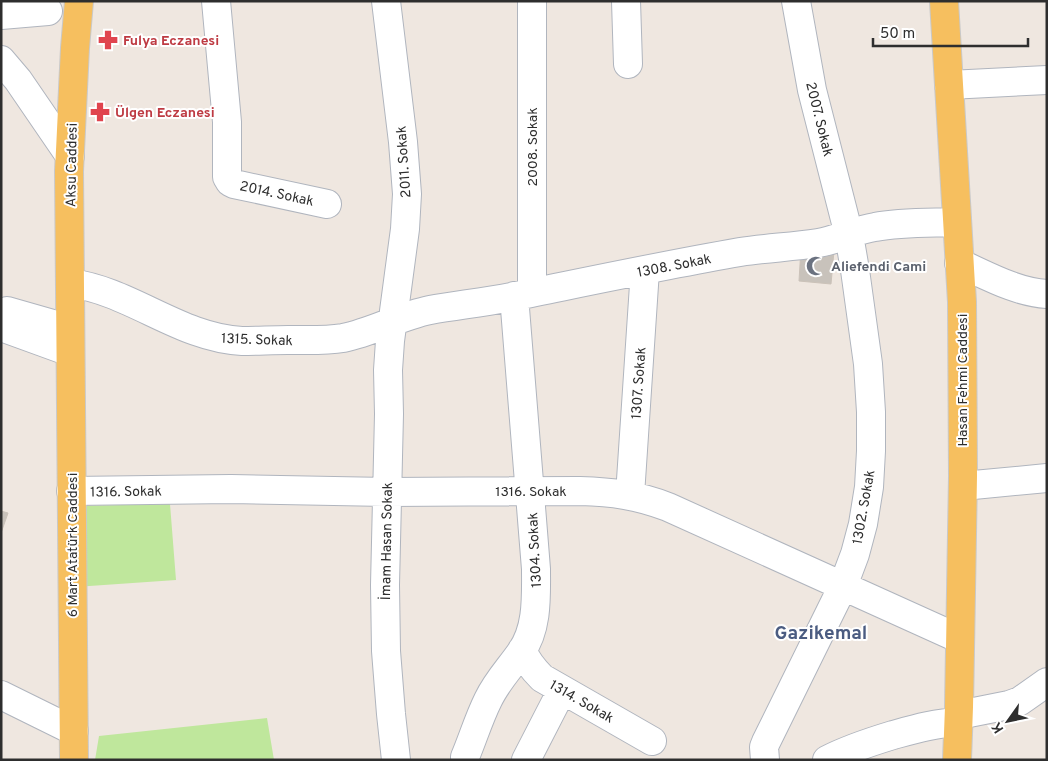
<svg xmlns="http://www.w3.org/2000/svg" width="1048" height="761" font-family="Overpass,sans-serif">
  <rect width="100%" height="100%" fill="#efe7e0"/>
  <!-- green -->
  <path fill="#bfe79c" d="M170,504L176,580L75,587L73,506Z
    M267,718L274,760H95L99,736Z"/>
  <!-- building -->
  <path fill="#c8c2bb" stroke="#cbc2b9" d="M801,248L834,251L831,284L799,281Z
    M1,511L8,513L1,533Z"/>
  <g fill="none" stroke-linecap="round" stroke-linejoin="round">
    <defs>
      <path id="minor" d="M216,1L227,122V177L230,182L234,184L327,204
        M386,1L403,142L407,194L405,229L390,341L388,370L389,414L385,585L386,651L391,714L396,760
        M626,1L628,64
        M1,15L48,11
        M1,60L18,80L70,156
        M949,85L1047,80
        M959,263C988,276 1016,292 1047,294
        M70,283C131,291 180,338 242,341C257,341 273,340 288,340C306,340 325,341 343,338C373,332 400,316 430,310C458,305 487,302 516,296C590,281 665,265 740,252C766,248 792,247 818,243C838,240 855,230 875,227C900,222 931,223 957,222
        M532,292V1
        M7,311L70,329
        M1,327L70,352
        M963,486L1047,478
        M71,491L231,489L387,492L580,491C612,492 637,495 668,507L960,639
        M630,495L645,270
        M522,650C527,662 534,670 542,678L652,741
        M1,695L74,731
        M959,715L1009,705L1020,701L1047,682
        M465,757C473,738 479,718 488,700C497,681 510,668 521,652C538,628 536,596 536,569L514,296
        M526,760L562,690
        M765,760L764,747L766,742L843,586L855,554L863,524L869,487L871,451V412L868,364L855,270L849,235L812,90L796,1
        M827,760C848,749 870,742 893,735C915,729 936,723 959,722"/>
      <path id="major" d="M944,1L962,302L963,476L959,707L957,760
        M74,760L69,171L75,48L79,1"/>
    </defs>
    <!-- minor casing -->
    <use href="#minor" stroke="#b0b5be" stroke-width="30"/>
    <!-- major casing -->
    <use href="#major" stroke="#c9c9c9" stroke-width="30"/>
    <!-- minor -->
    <use href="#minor" stroke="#fff" stroke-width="28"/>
    <!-- major -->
    <use href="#major" stroke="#f6bf5f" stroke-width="28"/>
  </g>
  <!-- icons -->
  <defs>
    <symbol id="pharmacy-bare" viewBox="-9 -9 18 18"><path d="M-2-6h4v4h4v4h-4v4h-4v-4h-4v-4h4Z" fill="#e0444e" stroke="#fff" stroke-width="2.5" paint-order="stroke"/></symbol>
    <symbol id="mosque-bare" viewBox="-9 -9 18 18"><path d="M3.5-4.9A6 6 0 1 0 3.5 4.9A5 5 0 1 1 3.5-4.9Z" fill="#6b7280" stroke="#fff" stroke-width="2.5" paint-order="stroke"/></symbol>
  </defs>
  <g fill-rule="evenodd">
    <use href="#pharmacy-bare" x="94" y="26" width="28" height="28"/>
    <use href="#pharmacy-bare" x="86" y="98" width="28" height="28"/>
    <use href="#mosque-bare" x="802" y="252" width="28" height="28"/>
  </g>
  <g text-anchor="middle" stroke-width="4" stroke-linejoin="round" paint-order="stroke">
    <!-- health labels -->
    <g font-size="14" font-weight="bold" fill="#be3a42" stroke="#fff" text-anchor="start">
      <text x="123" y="45">Fulya Eczanesi</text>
      <text x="115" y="117">Ülgen Eczanesi</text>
    </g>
    <!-- street labels -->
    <g font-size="14" fill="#2e2e2e" stroke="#fff">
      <text transform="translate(820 119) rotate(76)" y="5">2007. Sokak</text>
      <text transform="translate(532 147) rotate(-90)" y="5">2008. Sokak</text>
      <text transform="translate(403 162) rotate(-94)" y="5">2011. Sokak</text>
      <text transform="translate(71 165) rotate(-89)" y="5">Aksu Caddesi</text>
      <text transform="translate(277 193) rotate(12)" y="5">2014. Sokak</text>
      <text transform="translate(674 265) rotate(-11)" y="5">1308. Sokak</text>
      <text transform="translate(257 339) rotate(2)" y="5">1315. Sokak</text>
      <text transform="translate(962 380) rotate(-90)" y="5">Hasan Fehmi Caddesi</text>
      <text transform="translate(638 383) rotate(-86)" y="5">1307. Sokak</text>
      <text transform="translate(126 491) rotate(-1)" y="5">1316. Sokak</text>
      <text x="531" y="496">1316. Sokak</text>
      <text transform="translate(863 507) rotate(-80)" y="5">1302. Sokak</text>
      <text transform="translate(386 541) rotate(-89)" y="5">İmam Hasan Sokak</text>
      <text transform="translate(72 545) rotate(-90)" y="5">6 Mart Atatürk Caddesi</text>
      <text transform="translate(534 550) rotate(-93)" y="5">1304. Sokak</text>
      <text transform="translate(582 701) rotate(30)" y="5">1314. Sokak</text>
    </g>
    <!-- worship labels -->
    <g font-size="14" font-weight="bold" fill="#5b616d" stroke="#fff" text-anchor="start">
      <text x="831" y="271">Aliefendi Cami</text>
    </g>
    <!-- district labels -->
    <g font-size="19" font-weight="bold" fill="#4b5c81" stroke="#fff">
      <text x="821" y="639">Gazikemal</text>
    </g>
  </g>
  <!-- border -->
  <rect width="1048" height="761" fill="none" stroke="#2e2e2e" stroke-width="5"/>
  <!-- north arrow -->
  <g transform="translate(1008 721) rotate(237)" stroke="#ffffff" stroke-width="4" paint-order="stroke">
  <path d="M0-4L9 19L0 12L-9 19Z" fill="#2e2e2e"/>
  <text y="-8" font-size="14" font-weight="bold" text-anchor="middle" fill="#2e2e2e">K</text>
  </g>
  <!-- scale -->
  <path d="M873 38v8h155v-8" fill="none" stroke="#2e2e2e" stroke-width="2.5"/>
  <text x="880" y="38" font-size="15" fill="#2e2e2e" stroke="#ffffff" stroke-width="4" paint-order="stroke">50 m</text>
</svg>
